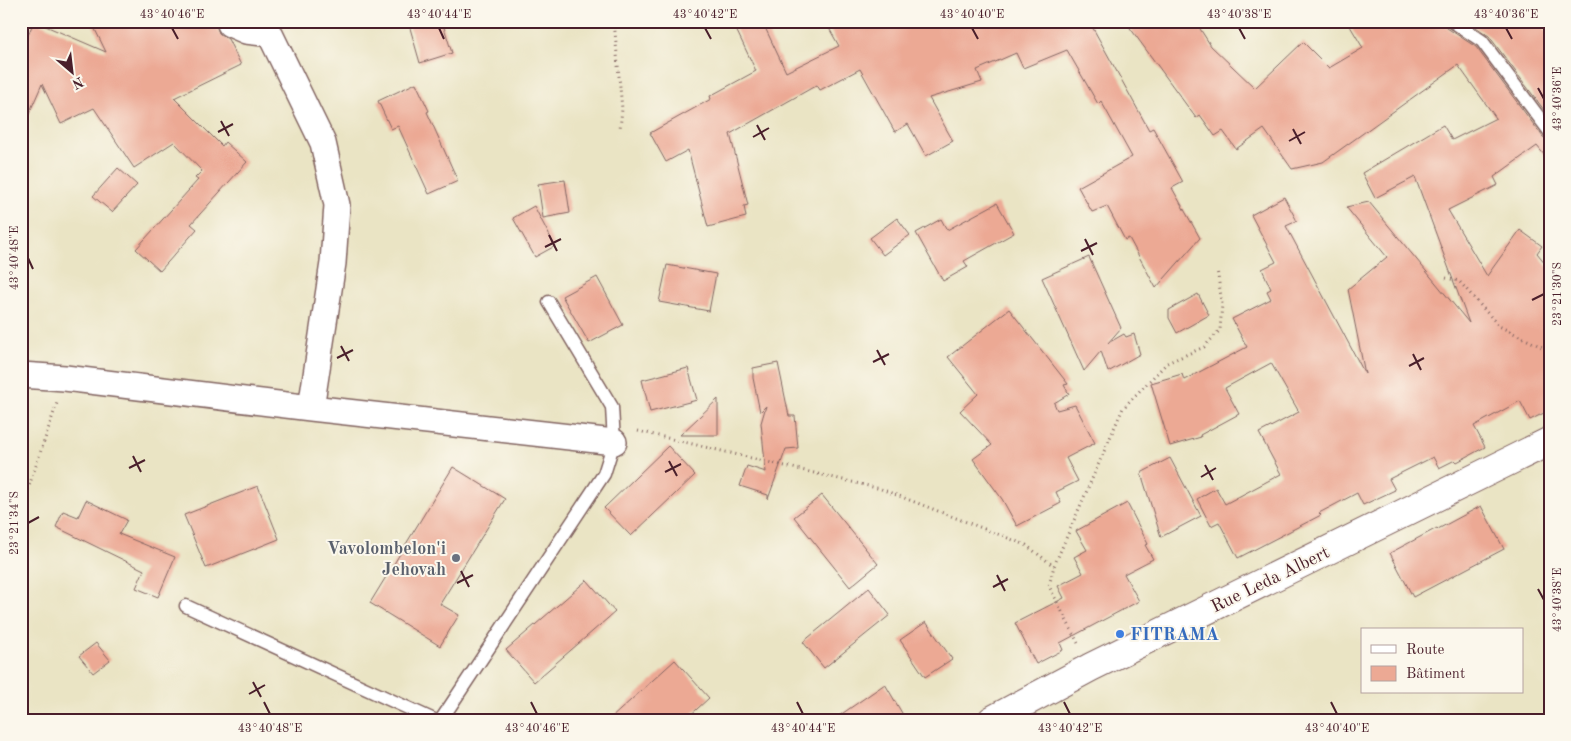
<svg xmlns="http://www.w3.org/2000/svg" width="1571" height="741" font-family="'Old Standard TT',serif">
  <rect width="100%" height="100%" fill="#fbf7ec"/>
  <filter id="ink" filterUnits="userSpaceOnUse"><feTurbulence type="fractalNoise" baseFrequency=".02" numOctaves="2"/><feDisplacementMap in="SourceGraphic" scale="10" xChannelSelector="R" yChannelSelector="G"/><feConvolveMatrix kernelMatrix="1 2 1 2 8 2 1 2 1" color-interpolation-filters="sRGB"/></filter>
  <filter id="wash" filterUnits="userSpaceOnUse"><feTurbulence type="fractalNoise" baseFrequency=".0096" numOctaves="4" result="noise"/><feDisplacementMap in="SourceGraphic" scale="20" xChannelSelector="R" yChannelSelector="G"/><feGaussianBlur stdDeviation="1.12" result="paint"/><feColorMatrix in="noise" values="0 0 0 0 0 0 0 0 0 0 0 0 0 0 0 0 0 1.4 0 .05"/><feComposite in="paint" operator="in"/></filter>
  <g filter="url(#wash)">
    <rect width="100%" height="100%" fill="#eae4c4"/>
    <g id="blocks">
      <!-- building -->
      <path fill="#eca994" d="M34,21L106,52L91,21H215L219,33L228,39L241,65L174,98L222,146L225,142L247,162L191,224L197,229L160,271L136,249L198,180L195,178L202,171L174,142L134,168L94,108L61,124L42,84L21,132V52Z
        M408,21H442L452,53L420,63Z
        M732,21H762L786,72L839,46L825,21H1089L1149,130L1153,128L1183,182L1172,188L1200,238L1156,288L1129,238L1125,240L1107,206L1092,212L1078,187L1132,157L1101,101L1098,104L1067,50L1023,68L1016,53L977,70L982,82L929,98L953,141L926,156L908,124L895,132L860,69L820,90L817,85L730,134L748,205L744,206L746,217L708,227L688,150L666,162L650,133L711,99L710,96L756,71Z
        M1125,21H1195L1211,46L1255,88L1303,42L1329,68L1363,48L1347,21H1444L1447,28L1476,47L1543,137L1550,140V162L1537,146L1494,177L1498,185L1448,210L1487,276L1520,230L1542,246L1537,253L1550,269V410L1530,420L1520,401L1474,426L1485,447L1457,462L1455,460L1439,468L1433,457L1389,479L1395,490L1363,505L1357,493L1319,513L1321,515L1238,558L1219,522L1211,526L1197,499L1216,488L1225,504L1281,474L1259,433L1299,412L1271,363L1225,388L1239,414L1200,435L1201,437L1170,446L1151,383L1182,374L1184,380L1247,347L1232,319L1271,299L1267,291L1271,289L1262,269L1276,262L1251,215L1284,197L1297,221L1286,226L1365,374L1348,289L1387,257L1346,207L1369,202L1469,323L1415,177L1375,198L1362,173L1443,125L1452,140L1496,118L1458,65L1323,162L1292,169L1264,129L1236,149L1223,131L1215,136L1200,115L1196,118Z
        M1467,21H1539L1550,38V118L1489,36Z
        M416,83L429,111L427,112L458,181L429,194L398,126L391,129L378,101Z
        M118,168L137,185L112,212L93,196Z
        M565,180L570,213L543,218L538,184Z
        M997,203L1014,233L964,261L968,267L943,281L916,233L941,219L947,230Z
        M534,206L555,246L535,257L513,218Z
        M897,218L910,235L883,255L870,238Z
        M1089,257L1121,328L1108,343L1124,334L1126,337L1134,334L1140,354L1108,372L1101,351L1084,371L1042,278Z
        M667,265L716,274L709,311L659,302Z
        M597,277L623,325L589,343L562,296Z
        M1198,294L1209,315L1177,333L1169,318V310Z
        M1009,309L1068,384L1064,385L1069,394L1054,403L1057,410L1075,405L1095,443L1066,458L1078,481L1056,492L1061,503L1017,526L1002,499L973,459L992,445L960,411L978,394L948,357Z
        M778,363L789,416H795L798,448L786,449L768,499V495L740,486L747,466L766,472L761,423L766,406L760,412L753,378V368Z
        M688,368L697,400L650,412L642,380Z
        M718,399V435H680Z
        M668,446L695,475L631,536L604,508Z
        M1170,458L1201,516L1161,537L1141,473Z
        M453,467L505,499L440,604L459,615L440,646L370,603Z
        M258,486L279,539L206,568L184,515Z
        M822,495L878,564L850,587L794,517Z
        M86,500L127,520L119,534L175,557L158,597L136,588L144,570L56,527L63,511L78,517Z
        M1127,503L1148,544L1145,545L1153,559L1124,574L1139,601L1060,643L1063,650L1036,664L1015,623L1064,598L1058,586L1083,573L1074,557L1087,550L1076,531Z
        M1481,506L1504,549L1413,597L1390,553L1437,528L1438,529Z
        M587,580L615,612L534,682L506,650Z
        M869,588L890,615L824,668L803,642Z
        M926,622L952,659L925,677L900,640Z
        M96,643L110,660L93,673L79,656Z
        M675,660L709,698L685,720H609Z
        M885,684L906,720H833Z"/>
    </g>
  </g>
  <g filter="url(#ink)">
    <use href="#blocks" fill-opacity="0" stroke="#826461" stroke-width="1"/>
    <g fill="none" stroke-linecap="round" stroke-linejoin="round">
      <defs>
        <path id="service" d="M1452,21L1482,41L1550,132
          M186,606L434,720
          M441,720L604,474L614,442L612,407L549,302"/>
        <path id="minor" d="M229,21L230,24L246,31L270,34L323,143L337,205L333,263L311,408
          M21,375L65,378L311,408L614,442"/>
        <path id="tertiary" d="M992,720L1091,667L1550,441"/>
      </defs>
      <!-- service casing -->
      <use href="#service" stroke="#826461" stroke-width="15"/>
      <!-- minor casing -->
      <use href="#minor" stroke="#826461" stroke-width="28"/>
      <!-- tertiary casing -->
      <use href="#tertiary" stroke="#826461" stroke-width="30"/>
      <!-- path -->
      <path stroke="#826461" stroke-width="3" stroke-dasharray="1 4" stroke-linecap="butt" d="M614,21L622,109L620,129
        M1446,278L1459,281L1499,326L1550,351
        M638,431L881,489L1026,545L1054,566
        M23,504L57,403
        M1078,643L1049,586L1054,566L1123,408L1167,363L1204,347L1220,330L1222,304L1217,269"/>
      <!-- service -->
      <use href="#service" stroke="#fff" stroke-width="12"/>
      <!-- minor -->
      <use href="#minor" stroke="#fff" stroke-width="25"/>
      <!-- tertiary -->
      <use href="#tertiary" stroke="#fff" stroke-width="28"/>
    </g>
  </g>
  <!-- ticks -->
  <path fill="none" stroke="#4a1f2b" stroke-width="2" d="M172,28L178,39M439,28L444,39M705,28L711,39M972,28L978,39M1239,28L1245,39M1506,28L1512,39M1538,88L1544,99M221,121L229,136M757,125L765,140M1293,129L1301,144M218,132L233,124M753,137L769,128M1289,141L1305,132M549,235L557,251M1085,239L1093,255M545,247L561,239M1081,251L1097,243M28,258L33,269M1532,300L1544,294M341,346L349,361M877,350L885,365M1413,354L1421,370M337,358L353,350M873,362L889,354M1409,366L1424,358M133,456L141,472M669,461L677,476M1205,465L1213,480M129,468L145,460M665,472L681,464M1201,477L1216,468M28,523L39,517M461,571L469,587M997,575L1005,591M457,583L473,575M993,587L1008,579M1538,589L1544,600M253,682L261,697M249,694L265,685M264,702L270,714M531,702L537,714M797,702L803,714M1064,702L1070,714M1331,702L1337,714"/>
  <!-- markers -->
  <circle fill="#6b7280" stroke="#fbf7ec" stroke-width="2" cx="456" cy="558" r="5"/>
  <circle fill="#3f7fe0" stroke="#fbf7ec" stroke-width="2" cx="1120" cy="634" r="5"/>
  <g text-anchor="middle" stroke-width="4" stroke-linejoin="round" paint-order="stroke">
    <!-- worship labels -->
    <g font-size="18" font-weight="bold" fill="#5b616d" stroke="#fbf7ec" text-anchor="end">
      <text x="446" y="554">Vavolombelon'i<tspan x="446" dy="21">Jehovah</tspan></text>
    </g>
    <!-- street labels -->
    <g font-size="18" fill="#4a1f2b" stroke="#fbf7ec">
      <text transform="translate(1270 579) rotate(-26)" y="6">Rue Leda Albert</text>
    </g>
    <!-- shop labels -->
    <g font-size="18" font-weight="bold" fill="#366cbe" stroke="#fbf7ec" text-anchor="start">
      <text x="1130" y="640">FITRAMA</text>
    </g>
  </g>
  <!-- margin -->
  <rect width="1571" height="741" fill="none" stroke="#fbf7ec" stroke-width="55"/>
  <!-- legend -->
  <rect x="1361" y="628" width="162" height="65" fill="#fbf7ec" stroke="#b4a19f"/>
  <rect x="1371" y="645" width="25" height="8" fill="#ffffff" stroke="#b4a19f"/>
  <text x="1406" y="654" font-size="15" fill="#4a1f2b">Route</text>
  <rect x="1371" y="666" width="25" height="15" fill="#eca994" stroke="#b4a19f"/>
  <text x="1406" y="678" font-size="15" fill="#4a1f2b">Bâtiment</text>
  <!-- north arrow -->
  <g transform="translate(72 72) rotate(152)" stroke="#fbf7ec" stroke-width="4" paint-order="stroke">
  <path d="M0-4L9 19L0 12L-9 19Z" fill="#4a1f2b"/>
  <text y="-8" font-size="14" font-weight="bold" text-anchor="middle" fill="#4a1f2b">N</text>
  </g>
  <rect x="28" y="28" width="1516" height="686" fill="none" stroke="#4a1f2b" stroke-width="2"/>
  <g font-size="12" text-anchor="middle" fill="#4a1f2b">
    <text x="172" y="18">43°40'46"E</text>
    <text x="439" y="18">43°40'44"E</text>
    <text x="705" y="18">43°40'42"E</text>
    <text x="972" y="18">43°40'40"E</text>
    <text x="1239" y="18">43°40'38"E</text>
    <text x="1506" y="18">43°40'36"E</text>
    <text transform="translate(1557 99) rotate(-90)" y="4">43°40'36"E</text>
    <text transform="translate(14 258) rotate(-90)" y="4">43°40'48"E</text>
    <text transform="translate(1557 294) rotate(-90)" y="4">23°21'30"S</text>
    <text transform="translate(14 523) rotate(-90)" y="4">23°21'34"S</text>
    <text transform="translate(1557 600) rotate(-90)" y="4">43°40'38"E</text>
    <text x="270" y="732">43°40'48"E</text>
    <text x="537" y="732">43°40'46"E</text>
    <text x="803" y="732">43°40'44"E</text>
    <text x="1070" y="732">43°40'42"E</text>
    <text x="1337" y="732">43°40'40"E</text>
  </g>
</svg>
